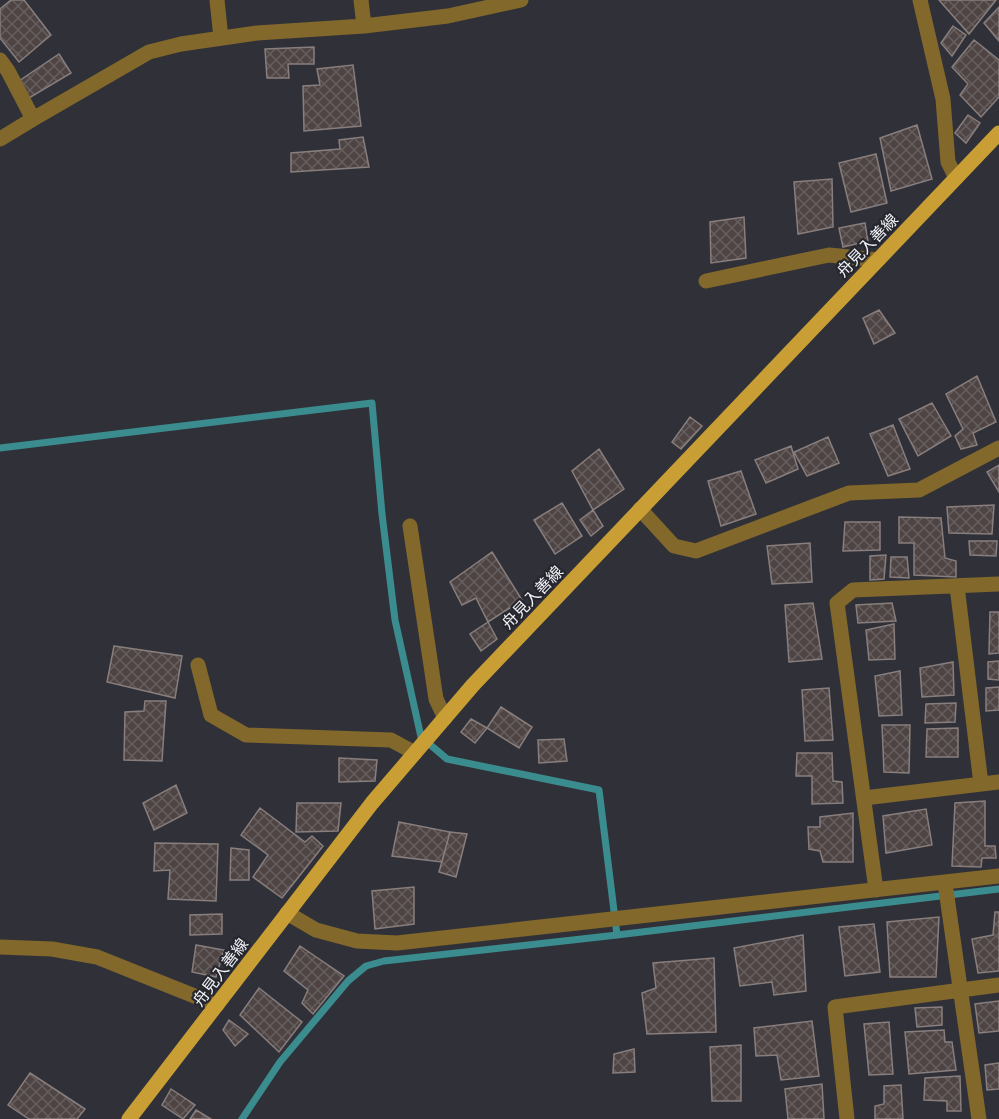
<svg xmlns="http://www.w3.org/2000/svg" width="999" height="1119" font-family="Jost,'Noto Sans JP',sans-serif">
  <defs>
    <pattern id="building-cross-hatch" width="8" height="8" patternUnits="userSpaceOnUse" patternTransform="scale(1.5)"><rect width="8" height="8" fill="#4d4443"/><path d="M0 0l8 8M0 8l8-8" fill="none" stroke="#675f5f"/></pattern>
  </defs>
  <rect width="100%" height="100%" fill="#303138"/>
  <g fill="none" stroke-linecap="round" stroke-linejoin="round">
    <!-- stream -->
    <path stroke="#3b8c8f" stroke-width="7" d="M0,448L372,403L382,514L395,620L421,737L447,759L599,790L617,935L999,889
      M242,1119L280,1062L348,981L366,966L384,961L617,935"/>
  </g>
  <!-- building -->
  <path fill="url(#building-cross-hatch)" stroke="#887e7d" stroke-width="1.5" d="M11,0H24L51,35L19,62L0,38V9Z
    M939,0H996L969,34Z
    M999,7V41L984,23Z
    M953,26L966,35L952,56L941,43Z
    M974,40L999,60V97L981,117L960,95L968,84L952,67Z
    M314,47V64H288L289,78H267L265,49Z
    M59,54L71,73L29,98L19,81Z
    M353,65L361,126L304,131L303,86L320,85L317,69Z
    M968,115L980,123L966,143L955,133Z
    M917,125L932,179L891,191L880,138Z
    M363,137L369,167L291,172V153L340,149L339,140Z
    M876,154L887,203L851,212L839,163Z
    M832,179L833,227L798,234L794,182Z
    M744,217L746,258L711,263L710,222Z
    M865,223L868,241L843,247L839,228Z
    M879,310L895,333L874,344L863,318Z
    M977,376L996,422L973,433L977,445L961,449L955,436L963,429L946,394Z
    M932,403L951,436L918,456L899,419Z
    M690,417L702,426L681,449L672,442Z
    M893,425L910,469L888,476L870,434Z
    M828,437L839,463L807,476L794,452Z
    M791,446L798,469L766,483L755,460Z
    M599,449L624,489L593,510L572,471Z
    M999,465V492L987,472Z
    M741,471L756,514L721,526L708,481Z
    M562,503L582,536L555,554L534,520Z
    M994,505L992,534L949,533L947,507Z
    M593,510L603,526L591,536L580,520Z
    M899,517L941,518L945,558L956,561V577L914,575V543H899Z
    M845,522H880V550L843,551Z
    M969,541H997L996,556L970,555Z
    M810,543L812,582L772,584L767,546Z
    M492,552L522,600L488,622L476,598L462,605L450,582Z
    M886,555L884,579L870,580V556Z
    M891,557H907L909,578L890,577Z
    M813,603L822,659L789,662L785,605Z
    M892,603L896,621L858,623L856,605Z
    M990,612H999V653L989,654Z
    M488,622L497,639L481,651L470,634Z
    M894,624L895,659L869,660L866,630Z
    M114,646L182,656L175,698L107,682Z
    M999,661V680L988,679V662Z
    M953,662L954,695L922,697L920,668Z
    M900,671L902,715L879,716L875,676Z
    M999,687V710L986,711V688Z
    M829,688L833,740L805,741L802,690Z
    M145,701H166L162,761L124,760L125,712L144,711Z
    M956,703L955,722L925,723L926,704Z
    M501,707L532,727L519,748L487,728Z
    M471,719L487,728L475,743L461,732Z
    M882,725H910L909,773L884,772Z
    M958,728V757H926L927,729Z
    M564,739L567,761L539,763L538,740Z
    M797,753H832L833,781L842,782L843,803L812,804V776H796Z
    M339,758L377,760L375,781L339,782Z
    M176,785L187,813L154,830L143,803Z
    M985,801V846H995L996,858H982L981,867L952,866L955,803Z
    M297,803H341L338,831L296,832Z
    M260,808L305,842L312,836L323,846L282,898L253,877L268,855L241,835Z
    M926,809L932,845L886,853L883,816Z
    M853,813V862H823L820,851L809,849L808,827H820V817Z
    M399,822L450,832L442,862L392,856Z
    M450,832L467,834L456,877L439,872Z
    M155,843L218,844L216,901L168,899L170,870L154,871Z
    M231,848L249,850V880H230Z
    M414,887V924L375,929L372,891Z
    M995,912H999V971L978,973L972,939L993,935Z
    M222,914V934L190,935V915Z
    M939,917L936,977H890L887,922Z
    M874,924L880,972L845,976L839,927Z
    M803,935L806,991L774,995L772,982L740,986L734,948Z
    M196,945L224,950L216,977L192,972Z
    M300,946L344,976L313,1014L302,1003L308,990L284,971Z
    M714,958L716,1032L647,1034L642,993L656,988L653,963Z
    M259,988L302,1022L279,1052L240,1015Z
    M999,1001V1031L979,1033L975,1004Z
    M942,1007V1025L917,1027L915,1008Z
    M229,1020L248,1034L235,1046L223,1030Z
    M812,1021L819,1076L781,1080L777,1055L756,1056L754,1028Z
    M889,1022L893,1074L869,1075L864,1024Z
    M944,1030L945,1042H952L956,1070L909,1074L905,1032Z
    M741,1045V1101H712L710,1047Z
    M634,1049L635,1072L613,1073L614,1054Z
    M999,1063V1089L987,1090L985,1065Z
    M30,1073L85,1109L77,1119H29L8,1105Z
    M960,1076L961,1111H947V1101L924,1100L925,1078Z
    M822,1084L824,1119H788L785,1089Z
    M901,1085L903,1119H875V1106L884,1104V1086Z
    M171,1089L195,1105L183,1119L162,1105Z
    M196,1110L211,1119H190Z"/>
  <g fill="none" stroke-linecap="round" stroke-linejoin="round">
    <!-- minor -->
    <path stroke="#82682b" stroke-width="15" d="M217,0L221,38
      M361,0L364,26
      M920,0L943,99L948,162L956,178
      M0,60L8,71L33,119L0,139
      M33,119L149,52L181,44L257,33L364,26L448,16L521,0
      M706,281L829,255L878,260
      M640,509L674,546L696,551L849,493L919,490L999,448
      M410,526L436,699L445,718
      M957,586L981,784
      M198,665L211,715L246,735L391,740L415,753
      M864,798L999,782
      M945,883L979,1119
      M876,890L837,603L853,590L999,584
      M287,913L316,930L357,941L397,943L999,876
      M0,947L52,949L97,957L217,1005
      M847,1119L835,1007L999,985"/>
    <!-- major -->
    <path stroke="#c99f35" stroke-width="15" d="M129,1119L372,803L473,685L999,133"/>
  </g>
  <g text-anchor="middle" stroke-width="4.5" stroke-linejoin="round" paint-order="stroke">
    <!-- street labels -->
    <g font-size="16" fill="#f1f2f7" stroke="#26272e">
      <text transform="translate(867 245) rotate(-46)" y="6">舟見入善線</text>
      <text transform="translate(532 597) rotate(-46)" y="6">舟見入善線</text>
      <text transform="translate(220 972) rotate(-53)" y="6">舟見入善線</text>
    </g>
  </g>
</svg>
